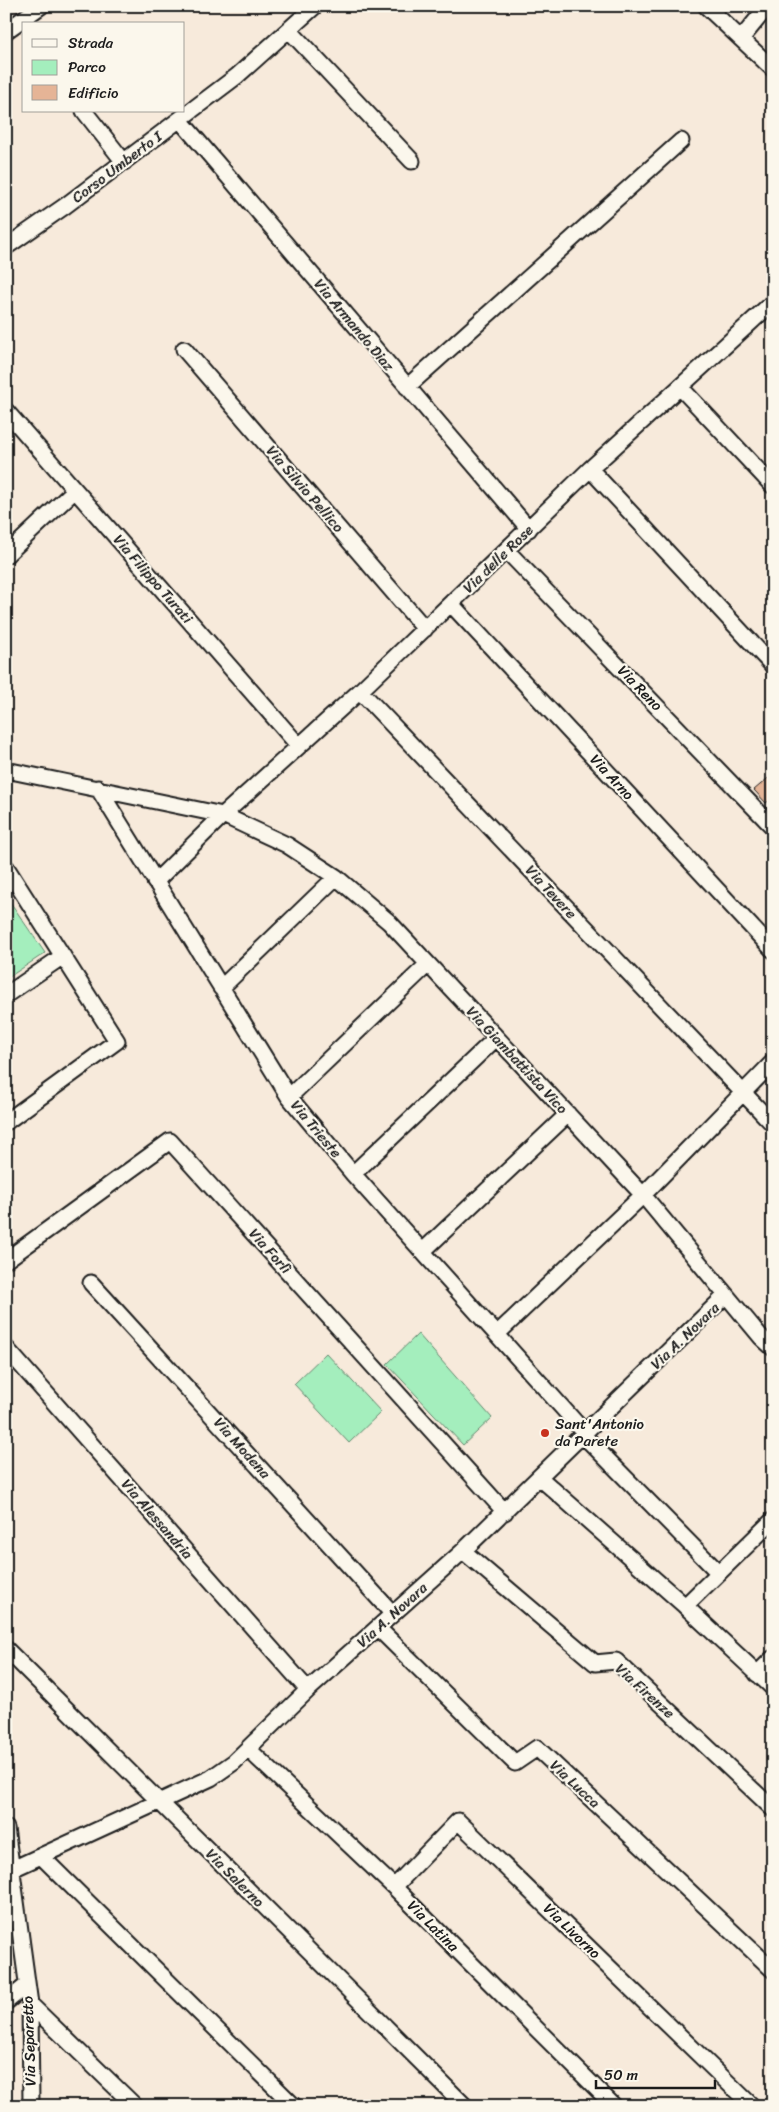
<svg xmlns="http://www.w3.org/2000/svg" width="779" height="2112" font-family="Sriracha,sans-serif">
  <defs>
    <filter id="shadow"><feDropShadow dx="5.5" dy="3" stdDeviation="2.5" flood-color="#0004"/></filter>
  </defs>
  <rect width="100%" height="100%" fill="#f7eadb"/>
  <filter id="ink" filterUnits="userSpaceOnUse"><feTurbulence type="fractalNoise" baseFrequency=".02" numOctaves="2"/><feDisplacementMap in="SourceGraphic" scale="10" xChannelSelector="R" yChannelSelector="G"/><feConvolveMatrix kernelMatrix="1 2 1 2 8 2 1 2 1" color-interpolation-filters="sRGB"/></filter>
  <g filter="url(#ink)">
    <!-- green -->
    <path fill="#a4eebd" stroke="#60856c" d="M6,896L45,953L6,979Z
      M418,1334L492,1418L463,1445L387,1364Z
      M326,1353L381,1412L349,1443L294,1384Z"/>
    <!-- building -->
    <path fill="#e5b496" stroke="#1c1c1c" filter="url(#shadow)" d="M773,774V797L766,803L754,790Z"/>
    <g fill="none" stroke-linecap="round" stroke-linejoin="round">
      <defs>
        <path id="minor" d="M706,6L773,69
          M289,30L412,161
          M6,31L41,6
          M741,39L768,6
          M84,111L124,162
          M180,120L529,529
          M6,247L65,206L237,76L315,6
          M184,349L425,629
          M407,387L681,141
          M680,387L773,486
          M6,411L299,746
          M590,469L773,666
          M507,551L773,827
          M6,555L75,490
          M451,604L773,950
          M360,691L773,1124
          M6,770L223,815L287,845L336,877L389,922L643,1195L761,1337L773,1348
          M98,788L289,1097L353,1174L585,1433
          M6,867L117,1041L6,1122
          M155,882L223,815L360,691L590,469L773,302
          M221,988L336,877
          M6,995L63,956
          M289,1097L428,964
          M353,1174L496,1038
          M423,1251L568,1114
          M6,1260L170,1141L505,1512
          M91,1283L392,1613
          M497,1334L643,1195L773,1062
          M6,1348L308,1690
          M583,1435L719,1573
          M539,1477L685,1606L773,1688
          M463,1551L595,1663L616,1661L773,1809
          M685,1606L773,1520
          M378,1628L515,1763L537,1748L773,1970
          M6,1649L465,2106
          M757,1674L773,1658
          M248,1749L394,1887L614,2106
          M6,1828L30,2004L31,2106
          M41,1856L294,2106
          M6,1872L211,1778L234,1762L308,1690L463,1551L726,1295
          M394,1887L458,1821L752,2106
          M6,2002L27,1985
          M30,2004L135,2106"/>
      </defs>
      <!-- minor casing -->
      <use href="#minor" stroke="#1c1c1c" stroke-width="19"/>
      <!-- minor -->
      <use href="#minor" stroke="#fbf7ec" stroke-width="15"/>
    </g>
  </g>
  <!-- markers -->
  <circle fill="#c8321e" stroke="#fbf7ec" stroke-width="2" cx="545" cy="1433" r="5"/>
  <g text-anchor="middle" stroke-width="4.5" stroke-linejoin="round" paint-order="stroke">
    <!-- street labels -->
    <g font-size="15" fill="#1c1c1c" stroke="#fbf7ec">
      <text transform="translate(117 167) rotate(-37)" y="5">Corso Umberto I</text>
      <text transform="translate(354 325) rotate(50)" y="5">Via Armando Diaz</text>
      <text transform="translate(305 489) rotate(49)" y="5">Via Silvio Pellico</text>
      <text transform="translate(498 559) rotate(-44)" y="5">Via delle Rose</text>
      <text transform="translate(153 579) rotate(49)" y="5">Via Filippo Turati</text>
      <text transform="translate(640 688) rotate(46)" y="5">Via Reno</text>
      <text transform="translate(612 777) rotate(47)" y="5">Via Arno</text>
      <text transform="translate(551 892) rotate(47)" y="5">Via Tevere</text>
      <text transform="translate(517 1060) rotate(47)" y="5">Via Giambattista Vico</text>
      <text transform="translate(316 1129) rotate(50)" y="5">Via Trieste</text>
      <text transform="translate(270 1251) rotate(48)" y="5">Via Forlì</text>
      <text transform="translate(685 1336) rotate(-44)" y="5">Via A. Novara</text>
      <text transform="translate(242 1448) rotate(48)" y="5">Via Modena</text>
      <text transform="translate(157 1519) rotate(49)" y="5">Via Alessandria</text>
      <text transform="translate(392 1615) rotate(-42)" y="5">Via A. Novara</text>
      <text transform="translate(645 1691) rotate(42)" y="5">Via Firenze</text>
      <text transform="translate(575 1784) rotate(43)" y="5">Via Lucca</text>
      <text transform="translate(235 1878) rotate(45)" y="5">Via Salerno</text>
      <text transform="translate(433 1926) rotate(45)" y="5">Via Latina</text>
      <text transform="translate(572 1931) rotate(44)" y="5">Via Livorno</text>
      <text transform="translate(29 2041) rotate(-92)" y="5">Via Separetto</text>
    </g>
    <!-- poi labels -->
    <g font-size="15" fill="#1c1c1c" stroke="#fbf7ec" text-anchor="start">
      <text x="555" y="1429">Sant'Antonio<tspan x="555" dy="17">da Parete</tspan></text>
    </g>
  </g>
  <!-- margin -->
  <rect width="779" height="2112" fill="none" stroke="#fbf7ec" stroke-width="25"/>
  <rect x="12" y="12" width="754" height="2087" fill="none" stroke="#1c1c1c" stroke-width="2" filter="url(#ink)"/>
  <!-- legend -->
  <rect x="22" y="22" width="162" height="90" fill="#fbf7ec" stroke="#a29f99"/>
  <rect x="32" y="39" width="25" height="8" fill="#fbf7ec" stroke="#a29f99"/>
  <text x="68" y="48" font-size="15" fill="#1c1c1c">Strada</text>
  <rect x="32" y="60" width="25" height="15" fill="#a4eebd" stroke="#a29f99"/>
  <text x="68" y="72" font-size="15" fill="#1c1c1c">Parco</text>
  <rect x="32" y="85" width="25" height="15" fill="#e5b496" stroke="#a29f99"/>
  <text x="68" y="98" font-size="15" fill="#1c1c1c">Edificio</text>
  <!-- scale -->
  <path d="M596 2080v8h119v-8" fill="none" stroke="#1c1c1c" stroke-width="2.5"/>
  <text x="604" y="2080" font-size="15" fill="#1c1c1c" stroke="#fbf7ec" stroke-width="4" paint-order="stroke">50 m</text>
</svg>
